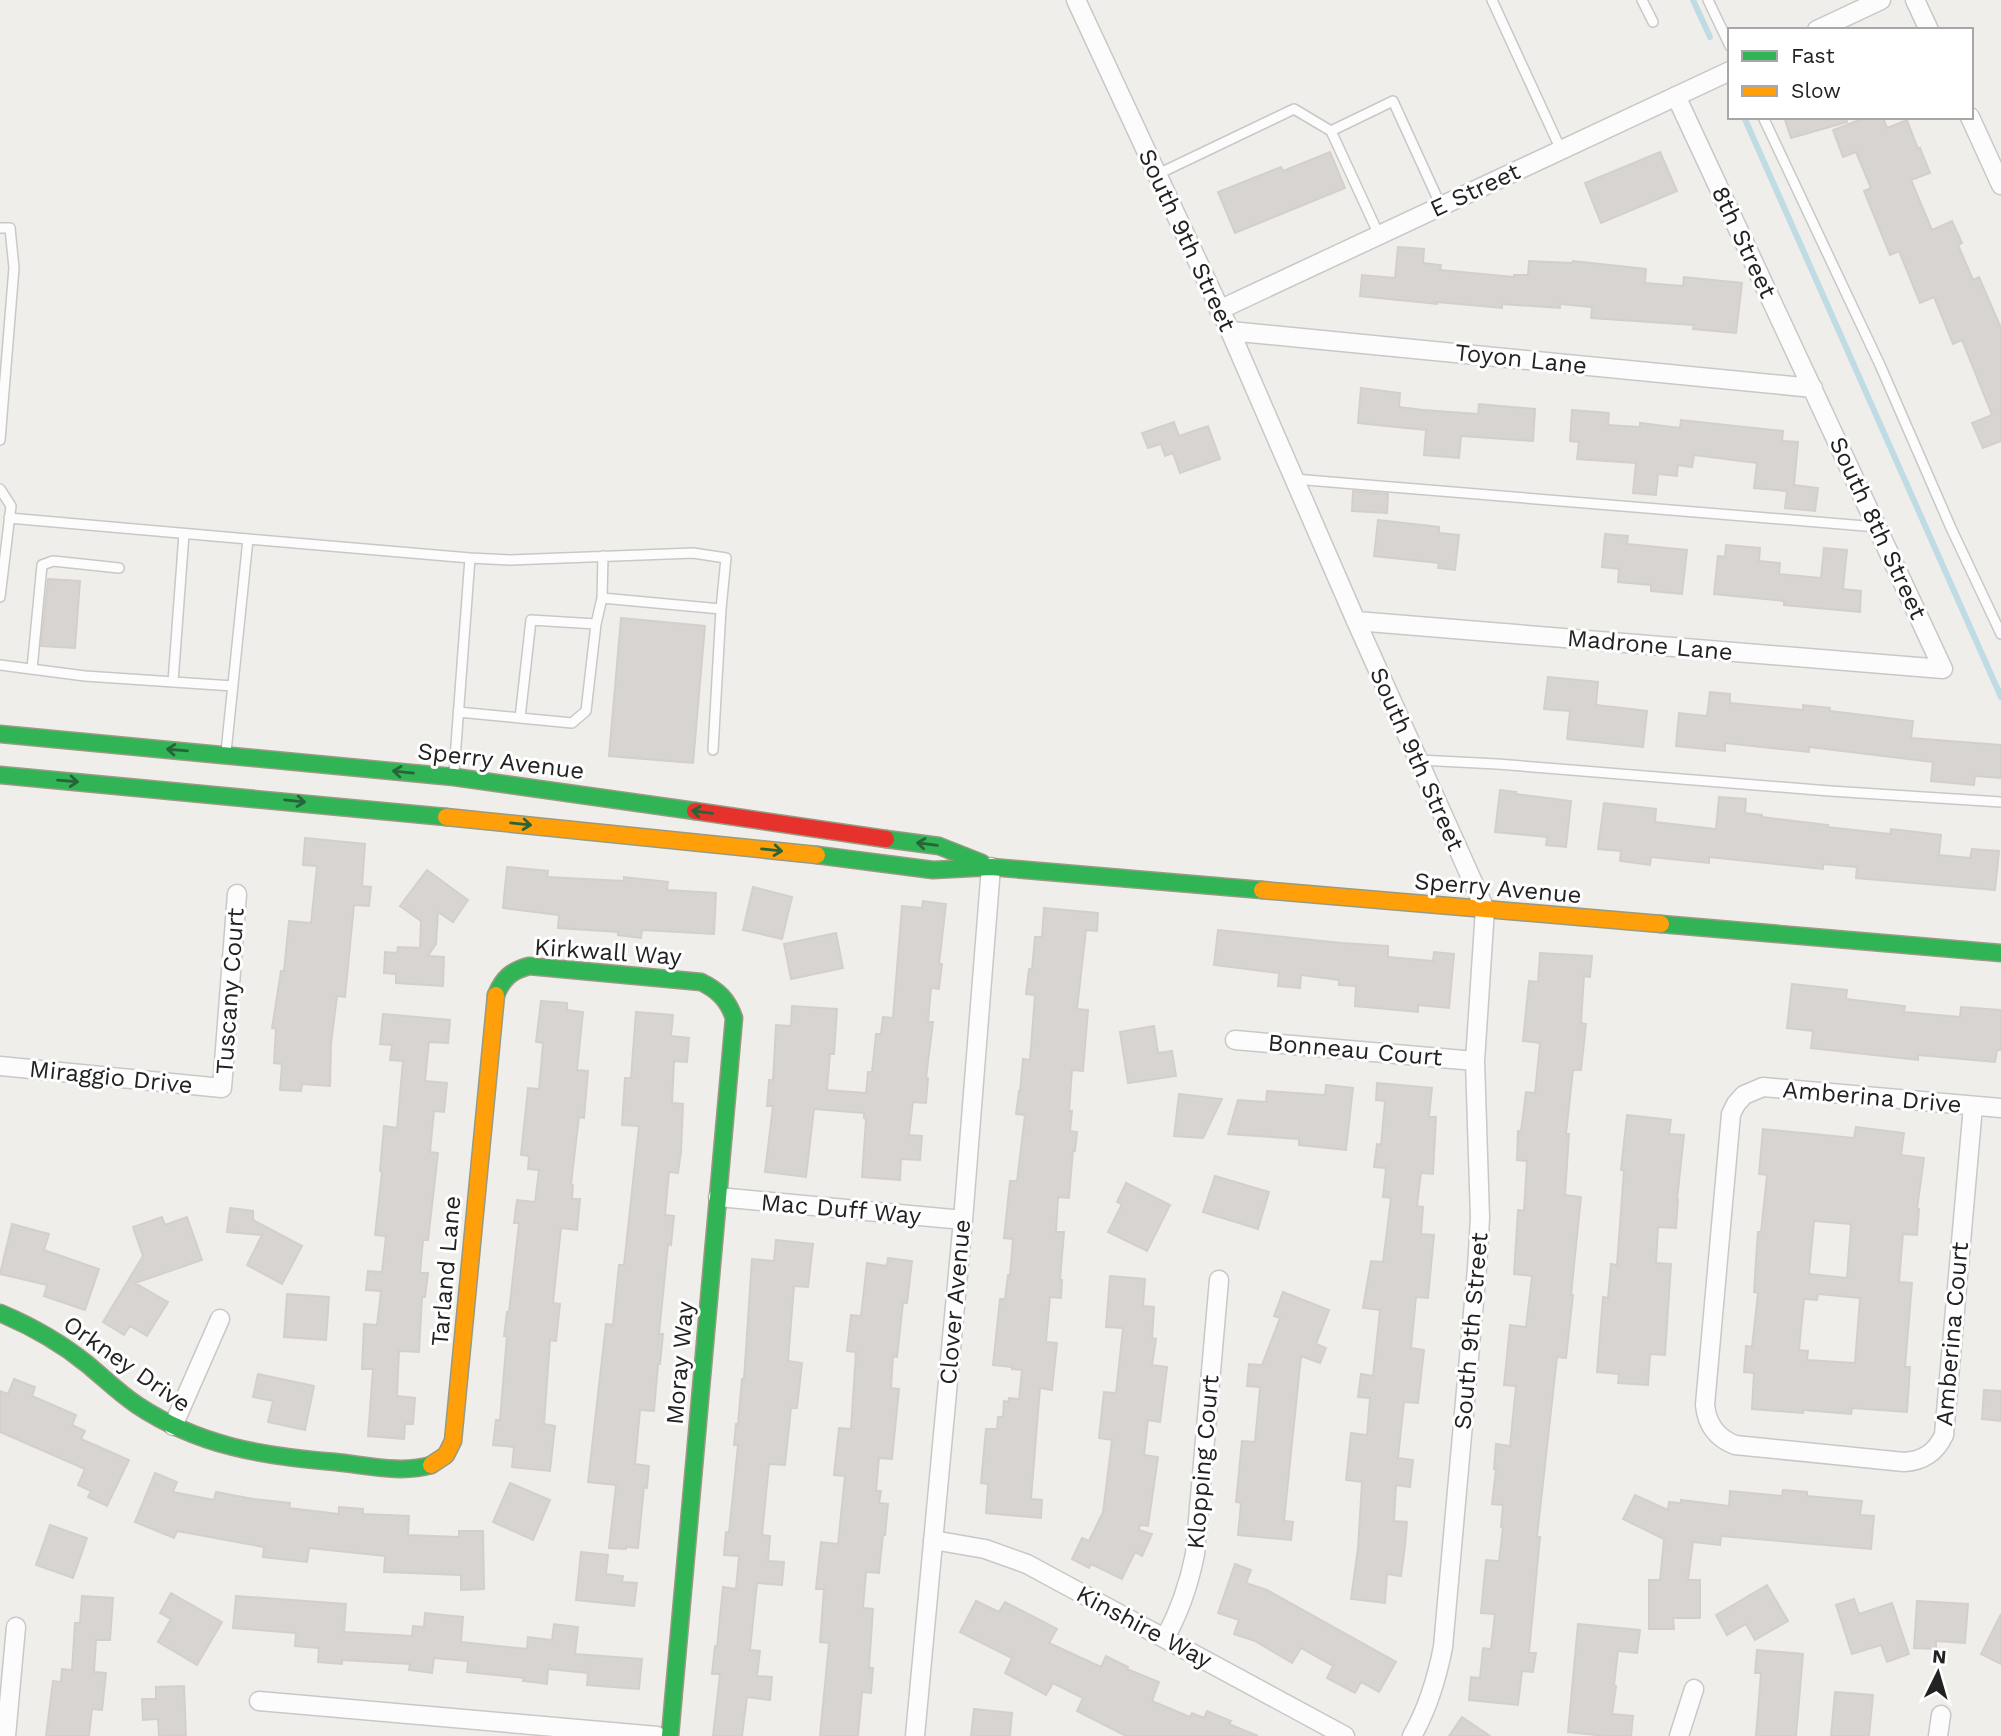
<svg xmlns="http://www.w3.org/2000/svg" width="2001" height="1736" font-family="'Work Sans',sans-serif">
  <rect width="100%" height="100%" fill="#f0eeeb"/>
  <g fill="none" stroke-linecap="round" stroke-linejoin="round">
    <!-- stream -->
    <path stroke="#bfdbe3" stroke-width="6" d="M1693,0L1710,37
      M1744,117L2001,697"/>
  </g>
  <!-- building -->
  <path fill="#d7d4d2" stroke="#d3d0cc" stroke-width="2" fill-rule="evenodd" d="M1784,117H1846L1847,122L1791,138Z
    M1867,117H1883L1887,128L1907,120L1918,149L1920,148L1930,173L1911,180L1932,230L1952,221L1962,243L1958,245L1973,280L1979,277L2001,328V441L1983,448L1972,423L1992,415L1962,340L1953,344L1934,297L1920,303L1899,251L1890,255L1864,191L1871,188L1856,152L1843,157L1833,130Z
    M1330,152L1345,188L1235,233L1218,192L1281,167L1283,171Z
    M1660,152L1677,191L1601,223L1585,183Z
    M1398,247L1424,249L1423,263L1441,265L1440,270L1514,277V275H1528L1529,261L1572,263L1573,261L1646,269L1645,283L1683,286L1684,277L1742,283L1736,333L1693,329L1694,325L1591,318L1592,307L1560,304V308L1502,304V308L1437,302V304L1360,296L1362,275L1395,278Z
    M1361,388L1400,393L1399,407L1423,410L1478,414L1479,404L1535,409L1533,441L1461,436L1459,458L1424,455L1426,430L1358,423Z
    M1572,410L1609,413L1608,425L1640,427V423L1680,428L1681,420L1783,431L1782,441L1798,442L1794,485L1818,488L1815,511L1785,508L1787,491L1754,488L1757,463L1694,455L1692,467L1678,465L1677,476L1658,474L1656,495L1633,493L1636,463L1577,459L1579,442L1570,441Z
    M1174,422L1179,436L1208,426L1220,459L1180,473L1173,453L1165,456L1161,444L1148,448L1142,433Z
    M1353,491L1388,494L1387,513L1352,511Z
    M1378,520L1439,527V533L1459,535L1455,570L1438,568L1439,563L1374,556Z
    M1605,534L1628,536L1627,544L1687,550L1682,594L1651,591V585L1618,582L1619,569L1602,567Z
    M1726,545L1760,548L1759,561L1780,563L1779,574L1821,578L1824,548L1847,550L1843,589L1861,591L1860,612L1784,605V601L1714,594L1718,556L1725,557Z
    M48,579L80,581L75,648L41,646Z
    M621,618L705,626L693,763L609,756Z
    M1548,677L1598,682L1596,705L1647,711L1643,747L1567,739L1570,711L1544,709Z
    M1710,692L1730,694V703L1803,710V705L1830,708V711L1913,721L1911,738L2001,745V778L1975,776L1974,785L1931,781L1933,762L1809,747V752L1725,743V751L1676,746L1679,713L1707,716Z
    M1500,790L1516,792L1515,794L1571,801L1566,847L1546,845L1547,837L1495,832Z
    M1719,797L1746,799L1745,813L1762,815V817L1828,825L1827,827L1890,834L1891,829L1941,835L1939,855L1970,858L1972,849L1999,851L1995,890L1856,878L1857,867L1823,864V869L1709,857V863L1651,857L1650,865L1620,861L1621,851L1598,849L1604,803L1656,809L1655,822L1716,829Z
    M305,838L365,844L362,886L371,887L369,906L354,905L345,997L337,996L331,1044L330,1086L302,1084L301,1091L280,1090L282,1064L274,1063L276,1029L272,1028L281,971H284L289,921L311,923L317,866L303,865Z
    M507,867L548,871L547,877L624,881V877L668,882L667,890L716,893L714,934L642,930L641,938L618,935V932L558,928L559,915L503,908Z
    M427,870L468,900L453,922L438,912L436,944L428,956L444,957L443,986L396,983V974L384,973L385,952L397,953L398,947L420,948L421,921L400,906Z
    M753,887L792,897L782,939L743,930Z
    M923,901L946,904L939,964H942L939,989L931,988L928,1022H933L926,1078H928L926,1103L913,1102L909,1135L922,1136L920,1160L901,1159L900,1180L862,1177L866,1119L864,1118V1113L814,1109L806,1177L765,1172L773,1106H767L769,1080H773L776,1025L791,1026L792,1006L837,1009L834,1054H830L827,1090L866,1093L868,1072H872L876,1034H881L883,1017L893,1018L902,906L922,908Z
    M1044,908L1098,913L1097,931L1086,930L1077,1009L1088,1010L1083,1071L1072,1070L1069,1111H1072L1070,1131L1077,1132L1075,1151L1073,1150L1069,1198L1058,1197L1056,1232H1064L1060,1280H1062L1061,1298L1050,1297L1046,1342L1057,1343L1052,1390L1040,1388L1031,1499L1042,1500L1041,1518L986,1513L988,1484L981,1483L986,1429H997L998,1417H1003L1004,1401L1008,1402L1009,1398L1019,1399L1022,1370L1012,1369V1367L993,1365L1000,1299H1005L1008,1275H1010L1013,1239L1004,1238L1010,1181H1017L1025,1115L1016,1114L1019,1091H1020L1023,1059L1030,1060L1035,995L1026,994L1029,969H1032L1035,937H1042Z
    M1218,930L1342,943L1388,946V957L1433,961L1434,952L1454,954L1449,1008L1418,1005V1012L1355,1006L1356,986L1339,985V980L1301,975L1300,988L1278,986L1279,973L1214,965Z
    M836,933L843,968L791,979L784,944Z
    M1540,953L1592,956L1590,977L1584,976L1581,1023L1586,1024L1581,1070H1573L1566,1134H1569L1565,1195L1581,1197L1571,1295H1573L1566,1358L1557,1357L1537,1537H1540L1529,1653H1536L1533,1672L1522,1671L1518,1705L1469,1700L1471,1677L1480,1678L1483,1648L1491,1649L1495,1614L1481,1613L1486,1560L1499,1561L1503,1527H1501L1503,1505L1492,1504L1496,1469H1494L1496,1444L1510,1446L1516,1386L1504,1385L1510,1325L1526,1327L1532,1276L1514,1274L1518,1210L1524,1211L1527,1161L1517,1160L1518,1131H1521L1526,1092L1535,1093L1540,1043L1523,1041L1529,981L1538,982Z
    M1792,984L1847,990L1846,999L1905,1006L1904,1012L1960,1017L1961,1007L2001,1010V1050H1997L1995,1062L1918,1055V1060L1811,1048L1813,1031L1787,1028Z
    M541,1001L567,1003V1010L583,1012L577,1070L588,1071L584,1118L579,1117L571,1184L573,1185L572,1199H580L577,1230L561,1228L553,1303L560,1304L556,1341L550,1340L544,1424L555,1426L550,1471L512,1467L514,1447L493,1445L496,1420H500L507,1336H504L507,1312H509L519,1223H514L517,1200L535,1202L539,1170L528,1169L529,1156L521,1155L528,1088L539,1089L543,1043L536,1042Z
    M636,1012L673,1015L671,1036L689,1038L687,1062L674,1061L672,1103L683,1104L681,1152L678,1173L669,1172L665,1215L674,1216L671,1245L668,1244L659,1334H663L660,1364H658L654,1411L640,1410L635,1464L649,1466L647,1488L644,1487L638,1548L626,1547V1549L609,1548L616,1485L588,1482L606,1324L613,1325L619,1265H624L639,1126L622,1125L625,1078H631Z
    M383,1014L450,1020L448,1043L429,1042L425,1081L447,1083L444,1112L434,1111L430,1152L438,1153L428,1240H423L420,1273H428L425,1297H422L419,1352L399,1351L397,1396L415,1398L413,1424H405L404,1439L368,1436L373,1369H362L364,1324L377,1325L381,1291L366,1290L368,1271L382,1272L386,1236L375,1235L382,1172L380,1171L384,1126L397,1128L403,1061L390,1060L392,1045L380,1044Z
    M1154,1026L1158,1053L1172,1051L1176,1076L1128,1083L1120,1032Z
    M1377,1083L1432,1088L1429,1117H1436L1433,1174L1421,1173L1417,1206L1423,1207L1421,1234L1434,1235L1428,1298L1416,1297L1411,1348L1424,1350L1418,1403L1404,1402L1398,1458L1413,1460L1410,1487L1396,1485L1394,1521L1407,1522L1405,1546L1401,1576L1387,1574L1385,1603L1351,1599L1358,1548L1362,1482L1346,1480L1351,1433L1367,1435L1370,1398L1358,1397L1361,1374L1373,1376L1380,1310L1363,1308L1371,1261L1383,1262L1391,1198L1383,1197L1386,1168L1374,1167L1377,1144L1381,1145L1385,1101L1376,1100Z
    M1326,1085L1353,1088L1346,1150L1299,1145V1139L1228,1134L1238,1100L1266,1102L1267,1091L1325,1095Z
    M1179,1094L1222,1099L1203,1138L1174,1136Z
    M1627,1115L1671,1120L1669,1134L1684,1135L1677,1200H1678L1676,1228L1658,1227L1656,1263L1671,1264L1665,1355L1650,1354L1648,1385L1618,1383L1619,1374L1597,1372L1603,1297L1608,1298L1611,1264L1617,1265L1624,1170H1621Z
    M1856,1127L1904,1133L1901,1155L1924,1158L1917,1209H1919L1917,1235L1903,1234L1899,1282L1912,1283L1905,1367H1910L1907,1412L1852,1408L1851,1414L1803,1410V1413L1752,1409L1754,1373L1744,1372L1746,1346L1752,1347L1758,1293L1754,1292L1756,1260L1758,1232H1761L1767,1175L1759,1174L1763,1129L1854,1138ZM1814,1221L1851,1224L1847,1278L1809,1274ZM1818,1294L1860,1298L1855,1363L1807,1360L1808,1351L1799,1350L1804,1299L1817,1300Z
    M1215,1176L1269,1192L1258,1229L1203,1212Z
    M1126,1183L1170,1205L1147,1251L1108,1232L1122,1204L1117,1202Z
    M230,1208L253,1211V1220L302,1246L282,1284L247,1265L262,1235L227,1232Z
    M162,1217L165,1225L187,1217L202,1260L135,1283L168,1302L147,1336L130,1326L124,1335L103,1322L143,1256L133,1227Z
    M12,1224L49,1234L44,1250L99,1269L85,1310L44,1296L47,1285L0,1274Z
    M776,1240L813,1244L808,1287L794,1286L788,1361L802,1363L797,1408H791L785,1465L769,1464L762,1535L770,1536L768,1561L784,1562L782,1585L757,1583L750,1650L760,1651L757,1676L772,1677L770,1700L747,1697L742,1736H713L720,1674H712L715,1646L717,1647L723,1587L736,1589L739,1556L724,1555L726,1532L729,1533L738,1445H734L736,1424H738L742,1379H744L752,1259L774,1261Z
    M888,1258L912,1261L907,1303H903L897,1357L893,1356L891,1388L899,1389L892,1459L879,1458L876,1491H881L879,1503L888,1504L885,1535H883L879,1573L866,1572L863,1608L873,1609L869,1668H873L871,1693L862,1692L858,1736H820L829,1643L820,1642L824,1589H816L821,1542L838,1544L845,1476L834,1475L839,1428L851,1429L856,1352L847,1351L851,1315L861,1316L867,1263L887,1266Z
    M1110,1276L1145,1279L1143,1306L1154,1307L1152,1338L1156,1339L1152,1365L1167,1367L1160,1422L1148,1420L1144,1455L1158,1457L1148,1526L1140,1525L1139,1530L1152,1534L1142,1556L1135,1552L1122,1579L1091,1564L1089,1568L1072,1559L1082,1538L1089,1541L1103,1512L1112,1440L1099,1438L1104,1392L1116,1393L1123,1328L1106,1327Z
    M1283,1292L1329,1310L1316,1344L1326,1348L1320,1363L1301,1356L1284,1521L1293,1522L1291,1540L1238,1535L1241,1503L1236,1502L1242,1441L1255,1442L1260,1387L1247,1386L1249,1364L1262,1365L1280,1318L1274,1316Z
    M287,1294L329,1297L326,1340L284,1337Z
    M258,1374L314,1386L305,1430L268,1422L273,1401L253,1397Z
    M14,1379L35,1387L32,1396L76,1415L72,1425L85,1431L81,1439L129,1460L107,1506L88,1497L91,1491L78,1485L85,1469L0,1432V1391L8,1394Z
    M1984,1390L2001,1391V1421L1982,1419Z
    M155,1473L177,1482L173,1492L214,1500L216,1492L253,1499L290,1503L289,1508L339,1514V1507L363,1509V1514L409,1516L408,1535L459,1537V1531H483L484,1589L461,1590V1575L384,1572L385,1556L309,1548L307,1562L263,1557L264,1547L177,1531L174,1538L135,1522Z
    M510,1483L550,1500L533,1540L493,1522Z
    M1783,1490L1807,1492V1496L1862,1501L1860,1515L1874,1516L1871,1549L1721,1536L1720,1545L1693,1542L1688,1580H1700V1618H1673L1674,1629H1649V1580H1660L1664,1539L1623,1519L1635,1495L1668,1510L1669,1502L1681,1503V1500L1729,1506L1730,1491L1782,1496Z
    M50,1525L87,1538L73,1578L36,1565Z
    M581,1552L608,1555L606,1574L623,1576L622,1582L637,1583L634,1606L576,1600Z
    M1235,1564L1251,1570L1246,1583L1267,1590L1396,1662L1379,1692L1361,1682L1355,1693L1327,1678L1333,1666L1301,1648L1292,1663L1255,1641L1234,1634L1239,1620L1218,1613Z
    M1767,1585L1788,1621L1755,1640L1746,1624L1727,1635L1716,1615Z
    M171,1593L222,1622L197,1665L158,1642L171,1619L160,1613Z
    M82,1596L113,1598L110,1640H96L94,1672L106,1673L102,1710L92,1709L89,1736H46L53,1681L61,1682L62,1669L72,1670L75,1623H80Z
    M236,1596L346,1604L344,1632L412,1636L413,1626L424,1627L425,1613L463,1617L461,1642L527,1649L528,1637L552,1640L554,1624L578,1627L575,1654L642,1659L639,1689L587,1685L588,1673L548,1669L547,1684L523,1681L524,1678L467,1672L468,1661L434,1658L432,1673L409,1670L410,1664L342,1660V1664L318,1662L319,1648L295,1646L296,1633L233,1628Z
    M1854,1599L1859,1614L1892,1603L1909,1654L1887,1662L1881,1645L1852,1654L1836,1605Z
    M976,1601L999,1612L1005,1602L1057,1629L1049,1643L1101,1667L1106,1656L1128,1667L1127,1669L1159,1682L1152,1701L1190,1717L1192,1713L1204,1718L1207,1711L1231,1721L1229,1724L1258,1736H1126L1077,1711L1083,1698L1053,1683L1046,1695L1005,1673L1012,1658L960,1632Z
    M1917,1601L1968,1604L1965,1643L1936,1641V1649L1914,1648Z
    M2001,1614V1664L1981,1654Z
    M1578,1624L1640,1630L1637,1653L1618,1651L1614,1685L1616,1686L1612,1714L1633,1716L1631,1736H1605L1568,1732Z
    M1757,1650L1803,1654L1796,1736H1756L1761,1673H1755Z
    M184,1686L186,1735L159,1736L158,1719L143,1720L142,1699H156V1687Z
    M1835,1692L1873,1695L1869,1736H1831Z
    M974,1709L1012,1713L1010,1736H971Z
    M1462,1717L1490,1736H1449Z"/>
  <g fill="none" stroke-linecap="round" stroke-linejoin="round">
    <defs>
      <path id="lane" d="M1492,0L1561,150
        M1642,0L1653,22
        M1708,0L1730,46
        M1763,117L1880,365L1951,528L2001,634
        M1331,131L1393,101L1441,206
        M1156,175L1294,109L1331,131L1379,235
        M0,228H10L14,268L0,440
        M1294,479L1877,527
        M0,489L11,506L0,597
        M9,518L248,539
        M470,558L510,560L693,553L726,558L721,609
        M602,598L603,556
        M0,665L85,676L233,686
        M32,669L42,565L53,561L119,568
        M173,682L184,534
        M458,712L520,718L531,620L596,624L602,598L721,609L713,750
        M520,718L572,723L586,711L596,624
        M226,752L248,539L470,558L454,772
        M1419,760L1497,764L1830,791L2001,802"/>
      <path id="street" d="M1076,0L1230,331L1356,621L1485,909L1475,1061L1480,1218L1477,1268L1443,1647C1437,1678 1428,1708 1412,1736
        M1915,0L1929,30
        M1817,30L1881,0
        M1970,117L2001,185
        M1219,310L1730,71
        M1230,331L1813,388
        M1356,621L1943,669L1676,96
        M1235,1040L1475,1061
        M0,1066L222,1088L237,894
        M1973,1106L1944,1435C1936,1452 1924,1461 1904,1462L1735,1445C1717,1438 1707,1425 1705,1405L1731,1114L1736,1104L1744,1095L1763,1087L2001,1108
        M718,1197L963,1220
        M173,1426L220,1319
        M933,1540L985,1549L1027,1564L1345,1736
        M1165,1638C1180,1611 1189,1584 1195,1554L1219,1280
        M259,1701L657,1736
        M6,1736L16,1627
        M915,1736L963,1220L991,867
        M1679,1736L1694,1689
        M1938,1736L1941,1715"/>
      <path id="fast" d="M0,734L454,777L695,811
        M0,775L446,817
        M886,839L939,846L982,863
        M817,855L933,870L991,867L1262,890
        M1661,924L2001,953
        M496,995C503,978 511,971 529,966L701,982C718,990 728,1000 734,1018L670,1736
        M0,1313C31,1326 61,1343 87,1364C104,1378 119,1393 137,1405C199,1446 262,1456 335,1462C366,1465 401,1474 431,1465"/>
      <path id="slow" d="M446,817L817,855
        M1262,890L1661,924
        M431,1465L446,1455L453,1441L496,995"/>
      <path id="jam" d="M695,811L886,839"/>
    </defs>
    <!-- lane casing -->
    <use href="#lane" stroke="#c9c8c7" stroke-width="12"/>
    <!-- street casing -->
    <use href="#street" stroke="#c9c8c7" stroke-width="21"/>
    <!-- fast casing -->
    <use href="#fast" stroke="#999a82" stroke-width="19"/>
    <!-- slow casing -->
    <use href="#slow" stroke="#999a82" stroke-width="19"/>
    <!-- jam casing -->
    <use href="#jam" stroke="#999a82" stroke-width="19"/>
    <!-- lane -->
    <use href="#lane" stroke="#fdfcfc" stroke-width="9"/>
    <!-- street -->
    <use href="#street" stroke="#fdfcfc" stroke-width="18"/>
    <!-- fast -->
    <use href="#fast" stroke="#30b455" stroke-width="16"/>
    <!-- slow -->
    <use href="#slow" stroke="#ff9f0a" stroke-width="16"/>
    <!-- jam -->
    <use href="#jam" stroke="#e5322d" stroke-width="16"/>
  </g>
  <!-- one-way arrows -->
  <defs><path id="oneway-shaft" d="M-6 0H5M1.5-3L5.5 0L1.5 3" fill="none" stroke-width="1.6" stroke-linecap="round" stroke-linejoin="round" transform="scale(1.75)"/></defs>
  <g stroke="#286439">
    <use href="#oneway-shaft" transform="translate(177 750) rotate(-175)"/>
    <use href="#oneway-shaft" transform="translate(403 772) rotate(-174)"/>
    <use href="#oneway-shaft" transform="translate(68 781) rotate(5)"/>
    <use href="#oneway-shaft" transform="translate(295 801) rotate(6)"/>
    <use href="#oneway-shaft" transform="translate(702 812) rotate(-172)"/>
    <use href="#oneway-shaft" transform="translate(521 824) rotate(6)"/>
    <use href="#oneway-shaft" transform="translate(927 844) rotate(-172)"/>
    <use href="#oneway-shaft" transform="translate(772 850) rotate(6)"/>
  </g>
  <g text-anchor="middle" stroke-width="6" stroke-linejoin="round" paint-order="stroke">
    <!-- street labels -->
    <g font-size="24" fill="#222" stroke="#fff">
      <text transform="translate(1475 190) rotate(-25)" y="8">E Street</text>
      <text transform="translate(1187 240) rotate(65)" y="8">South 9th Street</text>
      <text transform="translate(1744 242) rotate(65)" y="8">8th Street</text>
      <text transform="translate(1521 359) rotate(6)" y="8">Toyon Lane</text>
      <text transform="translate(1878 528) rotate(65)" y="8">South 8th Street</text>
      <text transform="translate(1650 645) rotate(5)" y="8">Madrone Lane</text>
      <text transform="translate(1417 759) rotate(66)" y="8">South 9th Street</text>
      <text transform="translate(501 761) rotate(7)" y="8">Sperry Avenue</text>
      <text transform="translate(1498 888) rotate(5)" y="8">Sperry Avenue</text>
      <text transform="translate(608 952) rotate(4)" y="8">Kirkwall Way</text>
      <text transform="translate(230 991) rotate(-86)" y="8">Tuscany Court</text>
      <text transform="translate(1355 1050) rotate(5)" y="8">Bonneau Court</text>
      <text transform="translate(111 1077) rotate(6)" y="8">Miraggio Drive</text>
      <text transform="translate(1872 1097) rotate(5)" y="8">Amberina Drive</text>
      <text transform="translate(841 1209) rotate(5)" y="8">Mac Duff Way</text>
      <text transform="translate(446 1271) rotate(-85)" y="8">Tarland Lane</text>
      <text transform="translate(955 1302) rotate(-85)" y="8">Clover Avenue</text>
      <text transform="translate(1471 1331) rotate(-85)" y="8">South 9th Street</text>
      <text transform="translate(1952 1334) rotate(-85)" y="8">Amberina Court</text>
      <text transform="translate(680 1363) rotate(-85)" y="8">Moray Way</text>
      <text transform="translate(127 1364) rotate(35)" y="8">Orkney Drive</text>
      <text transform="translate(1203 1462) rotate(-85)" y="8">Klopping Court</text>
      <text transform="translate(1144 1627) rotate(28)" y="8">Kinshire Way</text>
    </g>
  </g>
  <!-- legend -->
  <rect x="1728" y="28" width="245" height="91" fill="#ffffff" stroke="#a7a7a7" stroke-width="2"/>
  <rect x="1742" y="51" width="35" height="10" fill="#30b455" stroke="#a7a7a7" stroke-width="2"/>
  <text x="1791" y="63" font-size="21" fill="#222222">Fast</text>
  <rect x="1742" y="86" width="35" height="10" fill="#ff9f0a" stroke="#a7a7a7" stroke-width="2"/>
  <text x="1791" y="98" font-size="21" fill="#222222">Slow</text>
  <!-- north arrow -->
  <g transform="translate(1938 1673) rotate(5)" stroke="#ffffff" stroke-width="5" paint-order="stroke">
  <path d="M0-5L12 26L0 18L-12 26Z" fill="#222222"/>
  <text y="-10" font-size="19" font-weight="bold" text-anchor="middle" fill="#222222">N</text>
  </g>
</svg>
